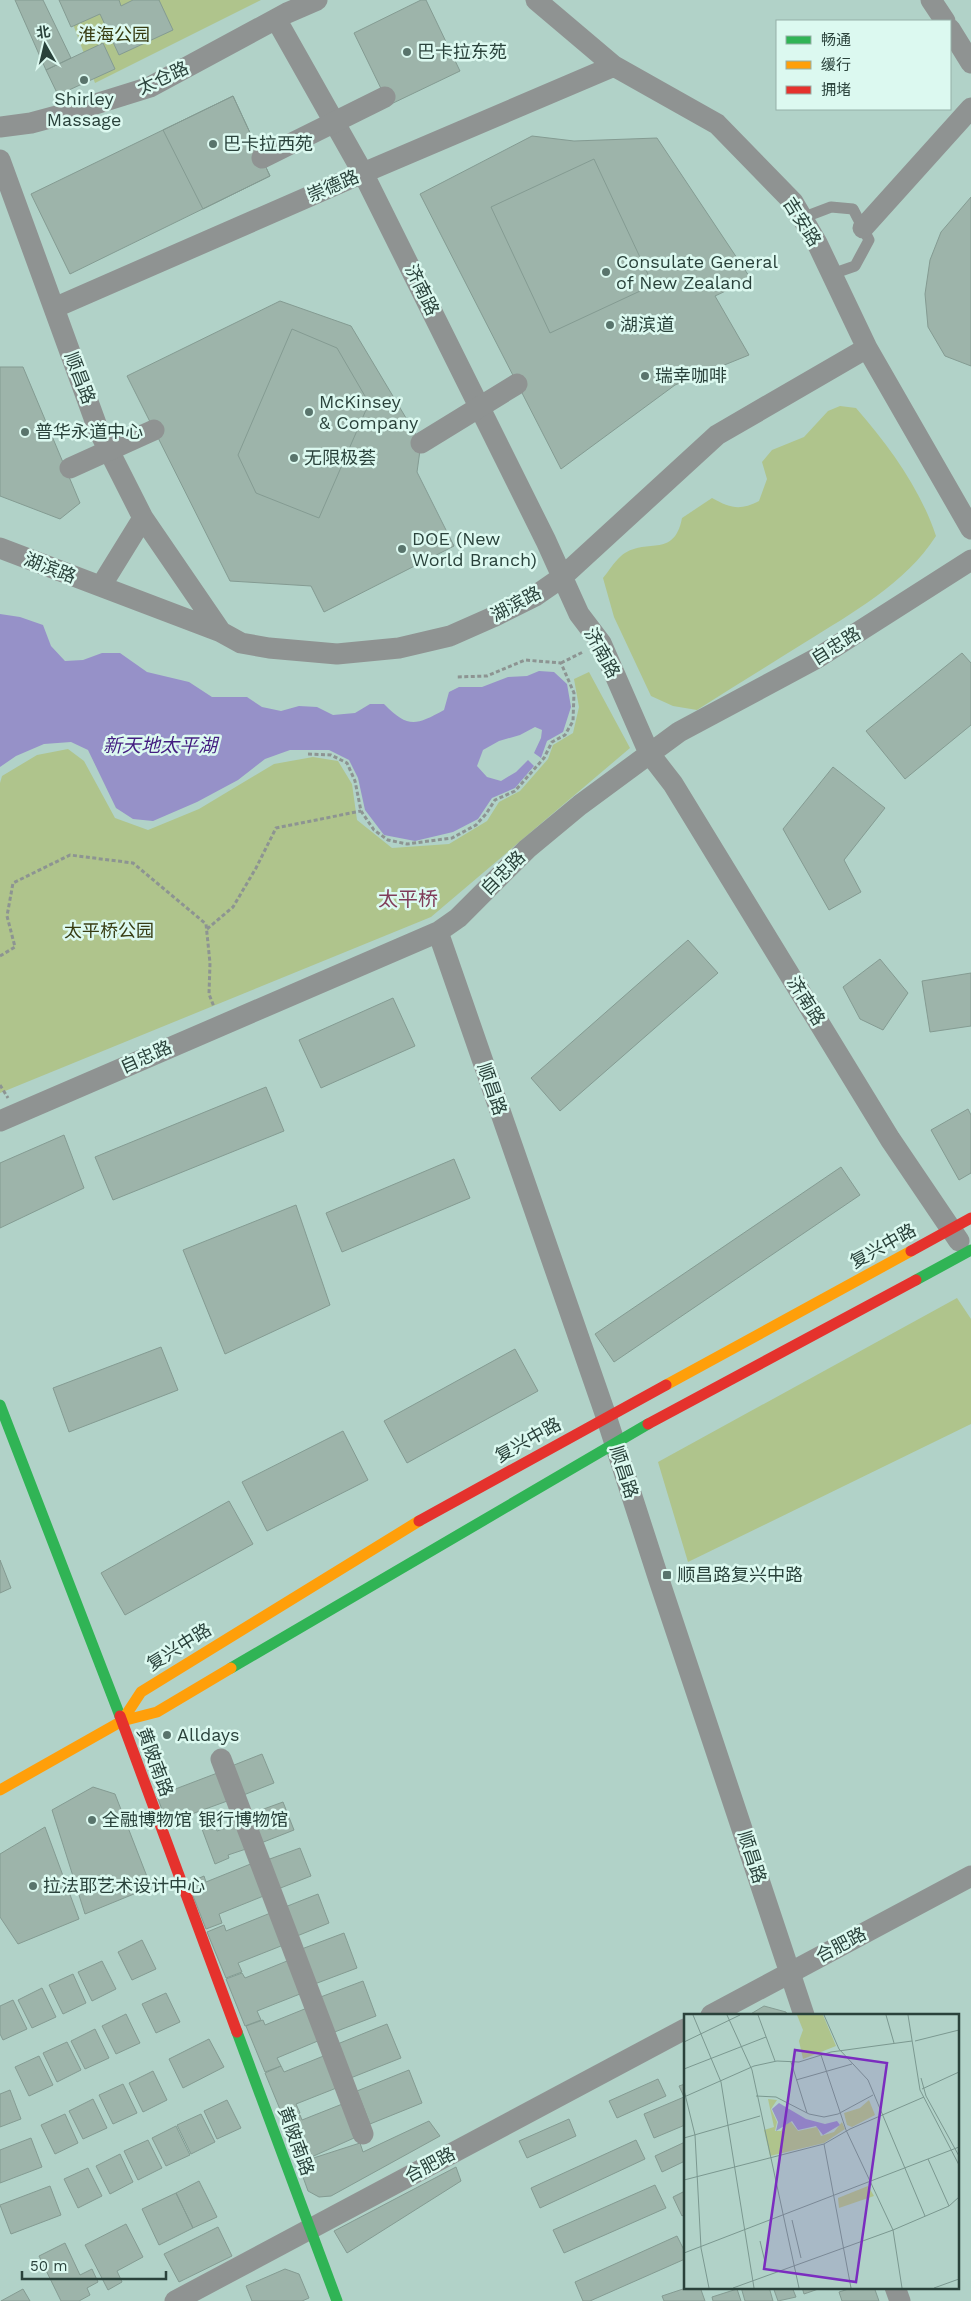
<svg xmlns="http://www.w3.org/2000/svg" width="971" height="2301" font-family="'Work Sans','Noto Sans SC',sans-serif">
  <rect width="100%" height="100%" fill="#b1d2c8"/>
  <!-- green -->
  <path fill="#afc48c" d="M64,0H261L95,83Z
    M840,406L856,408C889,446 920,488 936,536C905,584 852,613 804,643C769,665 733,687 697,710L673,706L651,696L614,617L603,578C608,572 614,562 621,556C645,536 674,560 682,518L712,498C730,508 740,511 759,501L767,479L762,462L772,450L804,437L828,411Z
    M589,672L630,748L431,917L0,1093V783L2,776L37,755L68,749L84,761L115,818L148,830L199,809L274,764L313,757L338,761L352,784L357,820L392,848L449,844L487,821L499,802L520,791L548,759L553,745L573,733L579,707L574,679Z
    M957,1298L971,1319V1424L688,1562L658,1462Z"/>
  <!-- water -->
  <path fill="#9691c8" d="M0,614L20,617L43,625L51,646L65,661L83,660L102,653H120L147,672L189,682L212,697H247L262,707L281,711L299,706L317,707L333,715L355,713L370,704H384C408,728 415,726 444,710L449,692L459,687H482L508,677L527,676L539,671L554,672L567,684L571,707L563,732L547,741L541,758L534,753L541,738L542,730L535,727L520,735L499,741L483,750L477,766L487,777L501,781L516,772L528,760L534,766L515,788L492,798L478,819L453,832L415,841L384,835L365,810L358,778L349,760L329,750H290L265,759L238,780L197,802L153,821L133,819L116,808L88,750L71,742L44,744L16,756L0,767Z"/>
  <!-- building -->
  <path fill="#9db4aa" stroke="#849b92" d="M15,0H43L71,58L46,70Z
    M59,0H119L121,6L133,0H159L173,30L119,55L100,14L71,27Z
    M421,0H426L460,71L389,105L354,33Z
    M103,43L115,69L58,95L46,70Z
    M233,96L270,176L70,274L31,194Z
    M233,96L270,176L203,209L163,130Z
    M532,136L574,141L657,138L751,279L715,296L749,355L675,385L561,469L420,194Z
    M594,159L653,285L550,333L491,207Z
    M971,197V366L945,356L928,327L925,294L930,260L941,232Z
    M280,301L351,326L421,443L417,472L454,546L324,612L311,586L230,581L127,376Z
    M292,329L337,348L369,403L319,518L256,493L238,455Z
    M0,367H23L80,503L60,519L0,496Z
    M962,653L971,663V725L905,779L866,731Z
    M833,767L885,808L844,860L861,892L829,910L783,829Z
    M688,940L718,973L560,1111L531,1078Z
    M880,959L908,993L883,1030L860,1019L843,987Z
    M971,973V1026L930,1032L922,981Z
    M393,998L415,1046L321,1088L299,1040Z
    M266,1087L284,1131L113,1200L95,1157Z
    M968,1109L971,1115V1173L959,1180L931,1130Z
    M64,1135L84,1188L0,1228V1163Z
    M454,1159L470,1198L342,1252L326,1213Z
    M841,1167L860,1195L614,1362L595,1334Z
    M296,1205L330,1305L225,1354L183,1250Z
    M161,1347L178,1390L69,1432L53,1388Z
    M515,1349L538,1391L407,1463L384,1421Z
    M343,1431L368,1480L267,1531L242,1482Z
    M229,1501L253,1544L125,1615L101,1573Z
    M0,1560L11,1588L0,1593Z
    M262,1754L274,1783L241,1796L229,1767Z
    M220,1772L230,1800L167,1823L157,1796Z
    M93,1787L115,1794L151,1887L85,1914L52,1810Z
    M283,1802L294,1830L261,1843L250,1814Z
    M240,1823L249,1848L228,1855L229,1858L215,1864L202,1829L215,1825L217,1831Z
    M45,1827L79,1919L18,1944L0,1917V1854Z
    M300,1848L311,1876L278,1889L267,1860Z
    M253,1863L266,1895L219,1914L222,1923L206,1929L188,1883L204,1876L206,1882Z
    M318,1894L329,1923L297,1936L285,1907Z
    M273,1912L286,1944L238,1963L242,1972L226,1978L207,1932L224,1925L226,1931Z
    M344,1933L357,1968L312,1985L299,1950Z
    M142,1940L156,1969L132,1980L118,1952Z
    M292,1959L305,1992L257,2011L261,2020L245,2026L226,1979L242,1973L245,1978Z
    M102,1961L116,1989L92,2001L78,1972Z
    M73,1974L86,2003L63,2014L49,1985Z
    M363,1981L376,2016L332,2033L318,1998Z
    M42,1988L56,2017L32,2028L18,2000Z
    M166,1993L180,2022L156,2033L142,2004Z
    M13,2000L27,2029L3,2040L0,2034V2006Z
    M312,2006L325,2038L277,2058L281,2066L265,2072L246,2026L263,2020L265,2025Z
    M764,2006L786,2012L787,2015H749Z
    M126,2014L140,2043L116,2054L102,2026Z
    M387,2024L401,2058L348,2079L335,2045Z
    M95,2029L109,2058L85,2069L71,2041Z
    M209,2039L224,2067L183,2088L169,2059Z
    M67,2042L81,2070L57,2082L43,2053Z
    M331,2053L344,2085L296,2104L300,2113L284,2119L265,2073L281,2066L284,2072Z
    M39,2056L53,2085L29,2096L15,2067Z
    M409,2070L422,2103L370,2124L357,2091Z
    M153,2071L167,2100L143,2112L129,2083Z
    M658,2079L666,2096L617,2118L609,2101Z
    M123,2084L137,2113L113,2124L99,2095Z
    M685,2084V2125L654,2138L644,2114L684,2097L679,2086Z
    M10,2090L21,2119L0,2127V2094Z
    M93,2099L107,2128L83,2139L69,2111Z
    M227,2100L241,2128L217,2139L204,2111Z
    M350,2101L363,2134L298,2163L284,2121L300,2115L302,2120Z
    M65,2114L78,2143L55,2154L41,2125Z
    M201,2114L215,2142L191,2154L177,2125Z
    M569,2119L576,2136L527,2158L519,2141Z
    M429,2121L440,2136L331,2196L319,2197L308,2191L298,2163L360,2143L363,2152Z
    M176,2126L190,2155L166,2166L152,2138Z
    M31,2138L42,2167L0,2183V2150Z
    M148,2140L162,2168L138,2180L124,2151Z
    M636,2140L645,2159L540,2208L531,2188Z
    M685,2142V2161L662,2172L655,2156Z
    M120,2154L133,2182L110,2194L96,2166Z
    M456,2167L461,2181L347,2253L334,2231Z
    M88,2168L102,2196L78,2208L64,2179Z
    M199,2181L217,2217L193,2228L176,2193Z
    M655,2185L666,2208L564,2253L553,2230Z
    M50,2186L61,2215L11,2234L0,2205Z
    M685,2191V2214L682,2216L673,2197Z
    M176,2193L193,2228L159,2245L142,2209Z
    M126,2224L143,2257L117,2271L122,2282L108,2290L85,2245Z
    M218,2227L232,2256L179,2282L164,2254Z
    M677,2236L685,2252V2259L590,2301H583L575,2282Z
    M65,2243L80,2275L92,2269L98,2282L87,2288L90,2295L79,2301H61L39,2256Z
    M285,2269L299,2274L309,2298L302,2301H252L246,2286Z
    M689,2287H700L705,2301H664L662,2296Z
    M741,2287H769L773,2301H745Z
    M773,2287H792L796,2297L778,2301Z
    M802,2287H824L804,2294Z
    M855,2287H874L879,2301H842L839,2292Z
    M23,2289L30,2301H1Z
    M737,2289L741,2301H713L712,2297Z"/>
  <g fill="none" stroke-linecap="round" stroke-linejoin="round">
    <!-- path -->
    <path stroke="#8d9492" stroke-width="3" stroke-dasharray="4 2.5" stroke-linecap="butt" d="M561,663L583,652
      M308,754L331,755L347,763L355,781L361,811L374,830L388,840L407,844L452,838L476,825L486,814L495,800L515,791L544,758L552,742L565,735L573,721L574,693L561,663L525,660L487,676L456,677
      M207,929L233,907L256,868L276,828L361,811
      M0,956L15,947L7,916L13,883L70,855L133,863L206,924L210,963L209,994L214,1007
      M0,1085L8,1098"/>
    <!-- lane -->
    <path stroke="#8f9392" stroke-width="11" d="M802,218L831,207L853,209L869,240L855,266L832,274"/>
    <!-- street -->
    <path stroke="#8f9392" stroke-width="21" d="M536,0L614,66L717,124L793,202L817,243L867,348L971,529
      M931,0L945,21
      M276,19L363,173L546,541L579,614L601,643L649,753L673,784L890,1139L959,1241
      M950,29L971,63
      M0,127L31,123L57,116L150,87L287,13L317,0
      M0,160L98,429L143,518L221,632
      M863,228L971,108
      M54,308L363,173L614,66
      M0,548L221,632L241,643L269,648L337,654L399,648L450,636L493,617L535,596L561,578L717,435L867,348
      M101,586L143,518
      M438,932L606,1416L659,1580L804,2015
      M0,1121L438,932L458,918L527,849L580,805L679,732L819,657L971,560
      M221,1759L363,2134
      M711,2015L971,1876
      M895,2287L900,2301
      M175,2301L685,2029"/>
    <!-- fast -->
    <path stroke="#30b455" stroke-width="11" d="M916,1280L971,1250
      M0,1405L120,1716
      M231,1668L648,1424
      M237,2032L337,2301"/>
    <!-- slow -->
    <path stroke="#ff9f0a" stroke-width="11" d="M666,1385L911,1251
      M122,1721L141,1692L419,1521
      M0,1790L122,1721L157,1712L231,1668"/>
    <!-- jam -->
    <path stroke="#e5322d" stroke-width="11" d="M911,1251L971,1218
      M648,1424L916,1280
      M419,1521L666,1385
      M120,1716L237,2032"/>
    <!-- street-bridge -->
    <path stroke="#8f9392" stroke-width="21" d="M262,158L385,97
      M421,443L517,384
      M70,468L154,430"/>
  </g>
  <!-- markers -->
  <g fill="#59746c" stroke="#dcf9f0" stroke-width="2">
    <circle cx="407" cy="52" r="5"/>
    <circle cx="84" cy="80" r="5"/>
    <circle cx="213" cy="144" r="5"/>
    <circle cx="606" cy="272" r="5"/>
    <circle cx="610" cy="325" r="5"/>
    <circle cx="645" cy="376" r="5"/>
    <circle cx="309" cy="412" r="5"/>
    <circle cx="25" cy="432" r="5"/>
    <circle cx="294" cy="458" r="5"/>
    <circle cx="402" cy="549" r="5"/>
    <rect x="662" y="1570" width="10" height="10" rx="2.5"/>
    <circle cx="167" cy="1735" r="5"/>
    <circle cx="92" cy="1820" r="5"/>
    <circle cx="33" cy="1886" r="5"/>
  </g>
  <g text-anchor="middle" stroke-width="5" stroke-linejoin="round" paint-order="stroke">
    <!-- park labels -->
    <g font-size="18" fill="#373c12" stroke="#dcf9f0">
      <text x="114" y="41">淮海公园</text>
      <text x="109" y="937">太平桥公园</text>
    </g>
    <!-- poi labels -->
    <g font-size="18" fill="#2a423b" stroke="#dcf9f0" text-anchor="start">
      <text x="417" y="58">巴卡拉东苑</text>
      <text x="84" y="105" text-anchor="middle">Shirley<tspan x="84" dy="21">Massage</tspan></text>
      <text x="223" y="150">巴卡拉西苑</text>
      <text x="616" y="268">Consulate General<tspan x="616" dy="21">of New Zealand</tspan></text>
      <text x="620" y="331">湖滨道</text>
      <text x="655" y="382">瑞幸咖啡</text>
      <text x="319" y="408">McKinsey<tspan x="319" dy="21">&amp; Company</tspan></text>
      <text x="35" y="438">普华永道中心</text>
      <text x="304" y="464">无限极荟</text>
      <text x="412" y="545">DOE (New<tspan x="412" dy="21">World Branch)</tspan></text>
      <text x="677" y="1581">顺昌路复兴中路</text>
      <text x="177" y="1741">Alldays</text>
      <text x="102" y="1826">全融博物馆 银行博物馆</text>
      <text x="43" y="1892">拉法耶艺术设计中心</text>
    </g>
    <!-- street labels -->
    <g font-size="18" fill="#2a423b" stroke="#dcf9f0">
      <text transform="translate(163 78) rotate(-25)" y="6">太仓路</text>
      <text transform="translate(333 186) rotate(-23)" y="6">崇德路</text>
      <text transform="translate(802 222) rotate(58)" y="6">吉安路</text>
      <text transform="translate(422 290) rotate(64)" y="6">济南路</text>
      <text transform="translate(80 378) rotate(69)" y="6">顺昌路</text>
      <text transform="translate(50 568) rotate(21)" y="6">湖滨路</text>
      <text transform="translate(516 604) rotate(-28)" y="6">湖滨路</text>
      <text transform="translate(836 646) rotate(-32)" y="6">自忠路</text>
      <text transform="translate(602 653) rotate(61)" y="6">济南路</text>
      <text transform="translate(503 873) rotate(-45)" y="6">自忠路</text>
      <text transform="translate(806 1001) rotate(58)" y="6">济南路</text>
      <text transform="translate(146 1057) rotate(-24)" y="6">自忠路</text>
      <text transform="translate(492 1089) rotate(71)" y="6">顺昌路</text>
      <text transform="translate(883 1246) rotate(-29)" y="6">复兴中路</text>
      <text transform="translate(528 1440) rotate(-29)" y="6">复兴中路</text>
      <text transform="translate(624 1472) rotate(72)" y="6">顺昌路</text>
      <text transform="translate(179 1647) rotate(-32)" y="6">复兴中路</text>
      <text transform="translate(155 1762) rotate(70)" y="6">黄陂南路</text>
      <text transform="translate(752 1857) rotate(72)" y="6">顺昌路</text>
      <text transform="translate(841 1945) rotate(-28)" y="6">合肥路</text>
      <text transform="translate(296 2141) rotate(70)" y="6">黄陂南路</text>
      <text transform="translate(430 2165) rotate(-28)" y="6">合肥路</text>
    </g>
    <!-- water labels -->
    <g font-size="19" font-style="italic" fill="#431d80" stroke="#dcf9f0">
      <text x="160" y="752">新天地太平湖</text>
    </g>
    <!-- quarter labels -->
    <g font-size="20" fill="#803c59" stroke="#dcf9f0">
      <text x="408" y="906">太平桥</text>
    </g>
  </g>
  <!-- overview -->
  <g transform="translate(684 2014)">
    <rect width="275" height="275" fill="#b1d2c8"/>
    <path d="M113,1H139L152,32L119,45L115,27L119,16ZM84,85L93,86L87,95L93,108L91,117H97L101,110L107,108L114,117L133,113L137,122L150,118L158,108L161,115L140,129L86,142L80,116L90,113ZM185,86L191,101L168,113L163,111L160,99L176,94ZM184,172L190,182L155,194L154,184Z" fill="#afc48c"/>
    <path d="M95,89L122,105L141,110L153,107L156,111L139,121L132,112L114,116L108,107L92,117L94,108L88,95Z" fill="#9691c8"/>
    <path fill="none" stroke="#7b9890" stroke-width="1" d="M9,1L37,68L70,274M43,1L68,56L115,274M74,1L91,47M140,1L155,35L184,66L241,202M202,1L210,29M224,1L236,76L275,151M231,27L275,16M0,28L56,1M137,41L162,116L209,216L218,274M107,48L123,99M0,55L82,23M237,64L242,82L275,142M112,66L168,50M238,75L275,58M0,76L11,121L17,234L25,274M72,82L92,83L125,100L140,103L154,100L189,81M0,83L70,52L93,47L115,48L147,38L228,27M0,124L76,102M140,130L167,274M244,145L265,192M0,166L140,130L166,115L240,83M108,206L117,244M76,227L81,248M0,239L275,133M49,274L209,216L265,192L275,183M250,274L275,265"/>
    <path fill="#7b2cbf" fill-opacity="0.15" stroke="#7b2cbf" stroke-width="2.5" d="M111,36L203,49L172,268L80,255Z"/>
    <rect width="275" height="275" fill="none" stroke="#2a423b" stroke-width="2.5"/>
  </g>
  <!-- legend -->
  <rect x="776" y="20" width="175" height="90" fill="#dcf9f0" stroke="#95b0a8"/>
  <rect x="786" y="36" width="25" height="8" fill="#30b455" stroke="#95b0a8"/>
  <text x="821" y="45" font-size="15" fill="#2a423b">畅通</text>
  <rect x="786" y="61" width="25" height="8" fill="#ff9f0a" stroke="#95b0a8"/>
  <text x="821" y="70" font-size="15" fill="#2a423b">缓行</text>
  <rect x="786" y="86" width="25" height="8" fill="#e5322d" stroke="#95b0a8"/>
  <text x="821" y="95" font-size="15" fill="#2a423b">拥堵</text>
  <!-- north arrow -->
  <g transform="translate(45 45) rotate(352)" stroke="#dcf9f0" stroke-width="4" paint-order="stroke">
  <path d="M0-4L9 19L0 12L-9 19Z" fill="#2a423b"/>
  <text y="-8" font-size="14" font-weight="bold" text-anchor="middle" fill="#2a423b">北</text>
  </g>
  <!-- scale -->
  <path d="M22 2271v8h144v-8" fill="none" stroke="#2a423b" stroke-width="2.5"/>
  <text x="30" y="2271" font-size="15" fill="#2a423b" stroke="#dcf9f0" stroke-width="4" paint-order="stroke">50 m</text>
</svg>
